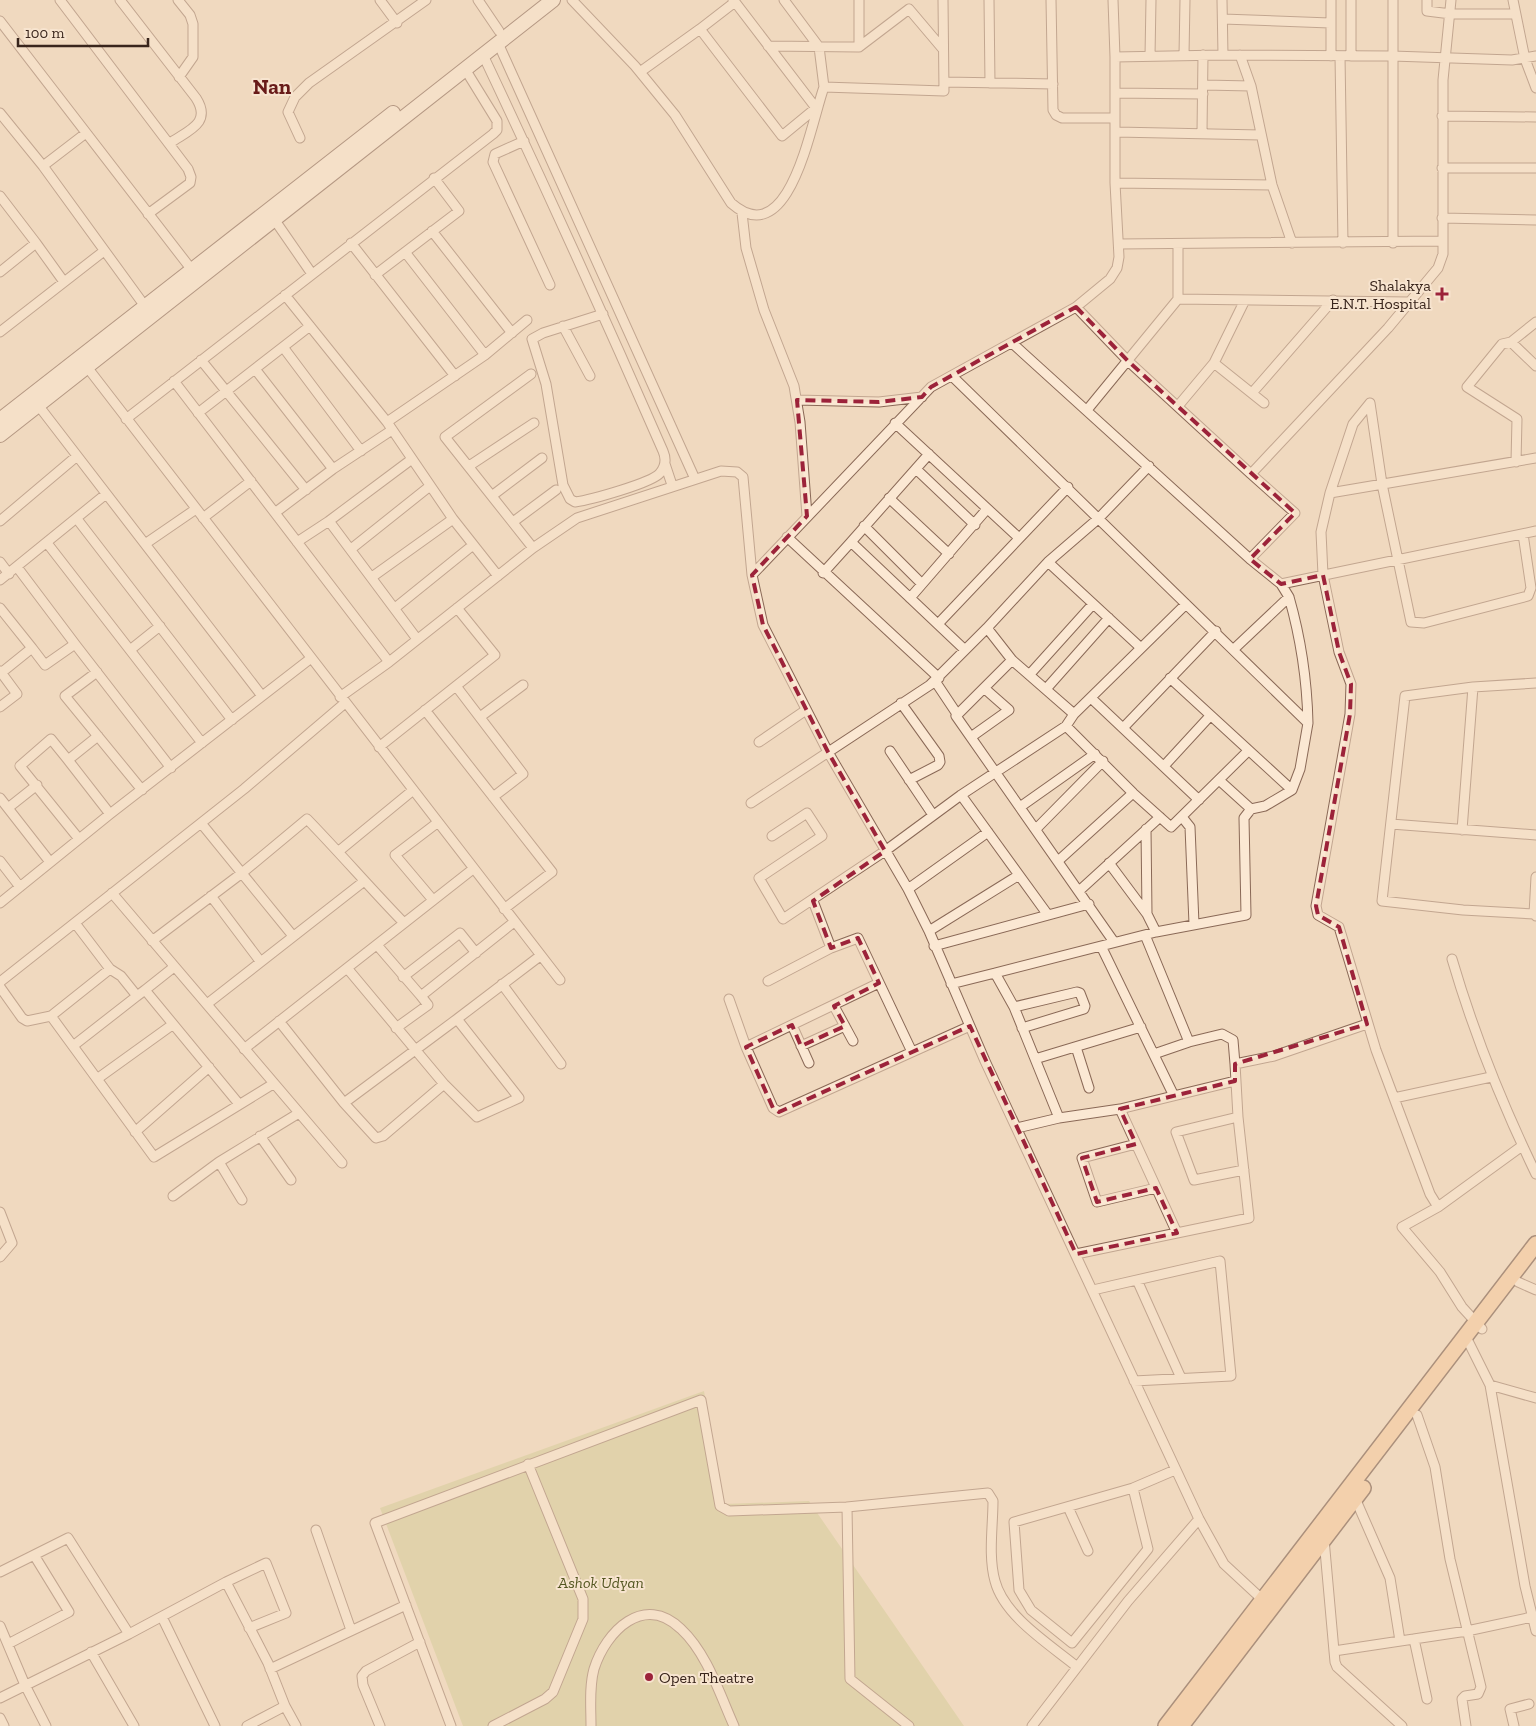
<svg xmlns="http://www.w3.org/2000/svg" width="1536" height="1726" font-family="'Zilla Slab',serif">
  <rect width="100%" height="100%" fill="#f0d9bf"/>
  <!-- green -->
  <path fill="#cfcb93" d="M704,1391L724,1504L809,1501L964,1726H463L380,1508Z"/>
  <g fill="none" stroke-linecap="round" stroke-linejoin="round">
    <defs>
      <path id="street" d="M60,0L188,169L191,177L190,183L148,214
        M120,0L196,98C212,123 189,130 170,143
        M178,0L190,15L193,24V57L179,77
        M380,0L397,23
        M478,0L499,31
        M572,0L635,66L675,115L731,203C790,255 811,122 824,87L944,91L943,0
        M733,0L735,2L816,108L782,136L700,29L735,2
        M784,0L819,47L824,87
        M859,0V47
        M989,0L990,83
        M1051,0L1053,110L1056,115L1062,118H1115
        M1113,0L1115,57
        M1222,0L1223,55
        M1331,0V56
        M1393,0V243
        M1427,0V11L1451,14H1515
        M1513,0L1525,59L1536,88
        M1223,19L1330,23
        M0,21L195,274
        M498,43L695,479
        M768,46L859,47L909,9L942,48
        M483,55C545,186 605,318 663,451C666,458 666,466 660,473C652,483 590,500 575,502L570,499L563,485L546,384L532,339L543,333L603,314
        M1184,55L1185,0
        M1240,55L1251,86L1272,185L1292,243
        M1150,56L1151,0
        M1340,56L1343,243
        M1351,56V0
        M640,72L700,29
        M944,82L1053,84
        M1204,85L1251,86
        M1115,93L1203,94
        M0,113L43,166L147,309
        M1442,116L1536,117
        M1116,132L1261,135
        M1202,132L1203,55
        M300,138L288,112L295,97L309,83L426,0
        M524,141L495,154L493,162L550,285
        M43,166L86,133
        M1442,168H1536
        M1115,183L1272,185
        M0,196L36,243
        M742,213L746,248L764,310L794,386L800,422L807,516
        M1442,218L1536,220
        M274,219L312,274
        M432,231L512,333
        M1443,241V254L1438,268L1388,328L1251,474L1295,513L1250,559L1281,584L1536,531
        M351,243L455,376
        M1119,244L1443,241V80L1451,0
        M1178,244V299L1409,302
        M405,252L485,355
        M0,272L36,243L64,282
        M375,275L459,211L434,178
        M285,295L387,422L453,519L498,576
        M1076,307L1128,361L1251,474
        M563,326L590,376
        M0,332L104,251
        M1511,342L1536,366
        M1012,343L1250,559
        M283,347L361,451
        M201,360L306,490
        M1214,363L1264,403
        M87,367L560,980
        M255,369L333,469
        M531,374L445,437L533,548
        M952,376L1308,723L1300,769L1292,790L1265,806L1251,809L1244,818L1246,915L1156,932L1101,946
        M174,381L389,662
        M1252,393L1333,300
        M797,400L879,402L922,397
        M1370,403L1382,484L1411,622L1424,623L1528,596L1531,588L1523,534
        M38,405L262,696
        M1178,406L1214,363L1245,300
        M1087,410L1178,299
        M198,413L310,326
        M126,419L493,134L497,130V121L465,69
        M387,422L485,355L527,320
        M895,423L1019,538
        M929,454L851,542L965,650
        M1516,462L1517,419L1467,387L1502,344L1511,342L1536,322
        M665,464L672,485
        M469,466L534,423
        M916,469L975,525
        M1330,493L1353,424L1370,403
        M493,495L542,458
        M889,498L949,554
        M276,512L333,469L392,430
        M203,518L251,481
        M77,519L232,720
        M0,521L77,456
        M329,521L412,459
        M513,522L556,490
        M864,526L922,584
        M787,537L939,678
        M297,542L329,521L417,639
        M47,543L202,743
        M145,544L196,509
        M351,549L430,486
        M0,562L9,574
        M1048,562L1141,648
        M17,567L75,644L45,665L32,648
        M823,573L851,542
        M372,577L453,519
        M0,580L106,494
        M1289,597C1301,639 1307,679 1308,723
        M910,598L987,509
        M0,608L32,648L1,673
        M395,608L473,545
        M938,624L1068,487
        M75,644L171,768
        M1234,649L1289,597L1281,584
        M130,650L160,626
        M1012,660L956,716L1114,942
        M0,671L17,694L0,707
        M97,672L65,696L142,790
        M1030,674L1093,604
        M1170,678L1292,790
        M935,681L957,714
        M456,686L523,774L493,797
        M1473,687L1405,696L1382,901L1463,910L1534,914
        M1046,689L1109,618
        M340,697L389,662L533,548L577,518L721,471L737,472L743,477L752,575
        M1091,698L1199,800
        M901,703L939,756L940,762L938,765L909,780
        M425,710L552,872L504,909
        M1074,714L1012,660L987,628L1048,562L1099,518L1149,466
        M480,717L523,685
        M1066,726L1074,714L1186,604
        M1123,728L1216,631
        M98,736L68,760L110,814
        M971,737L1009,710L984,688
        M759,742L806,710
        M379,747L495,655L457,608
        M890,751L933,815
        M68,760L51,739L20,766L79,839
        M1164,766L1210,716
        M1219,780L1251,809
        M961,795L1048,915
        M0,798L50,862
        M751,803L930,685L987,628
        M1020,807L1095,754
        M8,808L37,785
        M1182,817L1190,827L1194,924
        M201,823L293,936
        M1391,824L1536,835
        M1036,829L1103,761
        M1146,829L1147,914
        M1462,830L1473,687L1536,683
        M772,836L807,813L822,836L759,878L783,919L885,851L961,795L1066,726L1133,793L1171,827L1248,751
        M339,851L412,791
        M0,861L20,887
        M1058,861L1133,793
        M1109,863L1147,914L1156,932
        M1536,877L1534,914L1536,916
        M908,889L988,832
        M1079,891L1160,817
        M112,893L342,1163
        M211,896L260,961
        M433,900L395,855L437,823
        M813,901L831,948
        M0,903L110,814L310,659
        M929,931L1019,875
        M1145,935L1189,1042L1154,1054
        M152,941L242,873L307,819C340,853 371,889 404,923
        M377,945L421,996L514,922
        M934,946L1089,904
        M1452,959C1474,1034 1502,1104 1536,1174
        M347,968L444,1084L477,1117L519,1098L457,1019L540,956
        M110,969L51,1016L154,1157L273,1084
        M995,973L1101,946L1173,1094
        M403,977L460,933L476,953
        M768,981L831,948L858,938L912,1052
        M0,982L244,789L345,703
        M879,983L746,1047L773,1108L779,1112L970,1026
        M502,984L561,1064
        M951,984L995,973L1014,1007L1059,1118
        M0,987L22,1018L27,1021L51,1016
        M145,990L174,967
        M137,996L145,990L239,1104
        M729,999L746,1047
        M207,1004L363,882
        M834,1006L853,1041
        M1014,1007L1077,992L1080,993L1085,1006L1084,1009L1022,1028
        M279,1021L344,1103L376,1138L383,1136L444,1084
        M792,1025L809,1063
        M396,1028L428,1005L421,996
        M1189,1042L1222,1034L1233,1040L1235,1064
        M73,1046L137,996L121,976L110,969L75,923
        M801,1046L845,1026
        M1076,1047L1089,1088
        M244,1049L473,869
        M1035,1059L1141,1027
        M97,1079L172,1025
        M1394,1098L1491,1077
        M344,1103L457,1019
        M1120,1109L1235,1081
        M1238,1117L1176,1132L1194,1180L1244,1170
        M1017,1128L1059,1118L1120,1109L1177,1233
        M135,1132L209,1067
        M260,1136L291,1180
        M1136,1144L1082,1158L1097,1202L1156,1188
        M219,1162L242,1200
        M173,1196L219,1162L299,1113
        M1438,1207L1522,1146
        M0,1212L12,1243L0,1257
        M1076,1254L1249,1218L1238,1117L1235,1064L1274,1056L1367,1024
        M1137,1280L1181,1378
        M1518,1282L1536,1290
        M1093,1290L1220,1261L1231,1376L1134,1381
        M1482,1329L1462,1307L1440,1272L1402,1227L1438,1207L1430,1194L1376,1050L1339,927L1318,915L1316,906L1350,714L1351,684L1339,652L1323,575L1321,532L1330,493L1536,458
        M1465,1335L1490,1385L1525,1586L1536,1631
        M1490,1385L1536,1398
        M1417,1415L1435,1467L1450,1559L1481,1687L1478,1694L1465,1696L1462,1699L1466,1726
        M1133,1488L1148,1549L1072,1643L1031,1610L1019,1590L1014,1522L1133,1488L1175,1470
        M1355,1498L1390,1578L1400,1641
        M847,1507L988,1493L993,1501C993,1526 988,1556 995,1581C1004,1616 1049,1644 1076,1666
        M1068,1507L1088,1551
        M316,1530L351,1630
        M1324,1539L1334,1651
        M0,1572L68,1538L129,1634L226,1582L268,1663L285,1706L247,1726
        M226,1582L266,1563L286,1613L249,1628
        M1265,1602L1224,1564L1199,1519L985,1061L929,931L908,889L828,752L763,625L752,575L931,387L1076,307L1110,279L1117,268L1119,257L1115,183V57L1223,55L1392,56L1512,60L1536,56
        M162,1617L215,1726
        M0,1626L25,1685L46,1726
        M1414,1639L1427,1699
        M8,1644L69,1612L34,1555
        M91,1652L134,1726
        M270,1669L406,1605
        M0,1698L129,1634
        M285,1706L296,1726
        M0,1718L4,1726
        M380,1726L363,1685L362,1676L366,1671L420,1642
        M451,1726L375,1523L701,1400L720,1506L729,1511L847,1507L850,1679L909,1726
        M493,1726L545,1699L553,1692L583,1619V1599L528,1464
        M591,1726C591,1707 589,1687 594,1669C606,1631 644,1593 681,1629C707,1653 720,1695 734,1726
        M1032,1726L1128,1601L1199,1519
        M1402,1726L1337,1667L1335,1662L1334,1651L1467,1631L1532,1617
        M1514,1726L1510,1709L1529,1704"/>
      <path id="secondary" d="M0,420L393,113
        M0,435L553,0"/>
      <path id="primary" d="M1166,1726L1536,1244
        M1181,1726L1363,1488"/>
    </defs>
    <!-- street casing -->
    <use href="#street" stroke="#8a6957" stroke-width="11"/>
    <!-- secondary casing -->
    <use href="#secondary" stroke="#6c4a3a" stroke-width="16"/>
    <!-- primary casing -->
    <use href="#primary" stroke="#57382b" stroke-width="18"/>
    <!-- street -->
    <use href="#street" stroke="#fbe8d3" stroke-width="9"/>
    <!-- secondary -->
    <use href="#secondary" stroke="#fbe8d3" stroke-width="14"/>
    <!-- primary -->
    <use href="#primary" stroke="#f6c695" stroke-width="15"/>
  </g>
  <!-- marked area -->
  <path d="M0 0H1536V1726H0ZM1076,307L1128,361L1295,513L1250,559L1281,584L1323,575L1339,652L1351,684L1350,714L1316,906L1318,915L1339,927L1367,1024L1235,1064V1081L1120,1109L1136,1144L1082,1158L1097,1202L1156,1188L1177,1233L1076,1254L970,1026L779,1112L773,1108L746,1047L792,1025L801,1046L845,1026L834,1006L879,983L858,938L831,948L813,901L885,851L828,752L763,625L752,575L807,516L797,400L879,402L922,397L931,387Z" fill="#f0d9bf" fill-opacity=".55" fill-rule="evenodd"/>
  <path fill="none" stroke="#9c233a" stroke-width="4" stroke-dasharray="10 6" stroke-linejoin="round" d="M1076,307L1128,361L1295,513L1250,559L1281,584L1323,575L1339,652L1351,684L1350,714L1316,906L1318,915L1339,927L1367,1024L1235,1064V1081L1120,1109L1136,1144L1082,1158L1097,1202L1156,1188L1177,1233L1076,1254L970,1026L779,1112L773,1108L746,1047L792,1025L801,1046L845,1026L834,1006L879,983L858,938L831,948L813,901L885,851L828,752L763,625L752,575L807,516L797,400L879,402L922,397L931,387Z"/>
  <!-- markers -->
  <g fill="#9c233a" stroke="#f7e4cf" stroke-width="2">
    <path d="M1439.5 286.5h5v5h5v5h-5v5h-5v-5h-5v-5h5z"/>
    <circle cx="649" cy="1677" r="5"/>
  </g>
  <g text-anchor="middle" stroke-width="4" stroke-linejoin="round" paint-order="stroke">
    <!-- poi labels -->
    <g font-size="16" fill="#39251c" stroke="#f7e4cf" text-anchor="end">
      <text x="1431" y="291">Shalakya<tspan x="1431" dy="18">E.N.T. Hospital</tspan></text>
      <text x="659" y="1683" text-anchor="start">Open Theatre</text>
    </g>
    <!-- park labels -->
    <g font-size="16" font-style="italic" fill="#535621" stroke="#f7e4cf">
      <text x="601" y="1588">Ashok Udyan</text>
    </g>
    <!-- district labels -->
    <g font-size="21" font-weight="bold" fill="#681b19" stroke="#f7e4cf">
      <text x="272" y="94">Nan</text>
    </g>
  </g>
  <!-- scale -->
  <path d="M18 38v8h130v-8" fill="none" stroke="#39251c" stroke-width="2.5"/>
  <text x="25" y="38" font-size="15" fill="#39251c" stroke="#f7e4cf" stroke-width="4" paint-order="stroke">100 m</text>
</svg>
